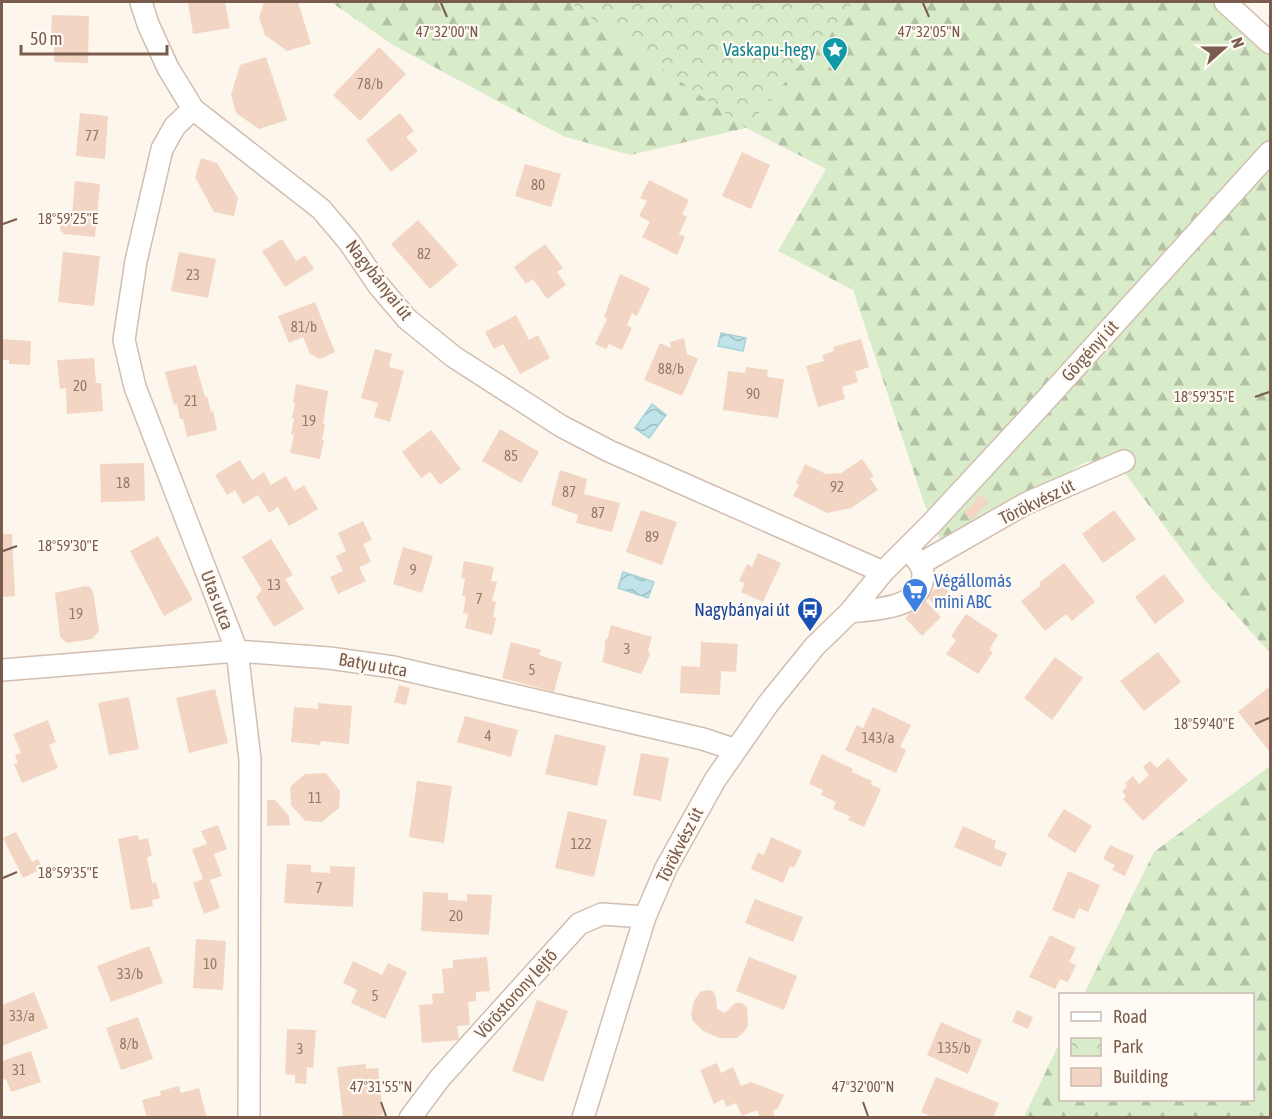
<svg xmlns="http://www.w3.org/2000/svg" width="1272" height="1119" font-family="'Asap Condensed',sans-serif">
  <defs>
    <pattern id="forest-firs" width="22" height="20" patternUnits="userSpaceOnUse" patternTransform="scale(1.5)"><rect width="22" height="20" fill="#d8ecc9"/><path d="M5 1l3.5 6h-7zM16 11l3.5 6h-7z" fill="#b4c2a5"/></pattern>
    <pattern id="park-crowns" width="20" height="18" patternUnits="userSpaceOnUse" patternTransform="scale(1.5)"><rect width="20" height="18" fill="#d8ecc9"/><path d="M2 6a3 3 0 1 1 6 0M12 15a3 3 0 1 1 6 0" fill="none" stroke="#b4c2a5"/></pattern>
    <pattern id="water-waves" width="16" height="10" patternUnits="userSpaceOnUse" patternTransform="scale(1.5)"><rect width="16" height="10" fill="#bfe3e8"/><path d="M0 5q4-4 8 0t8 0" fill="none" stroke="#a0bbbe"/></pattern>
  </defs>
  <rect width="100%" height="100%" fill="#fdf6ec"/>
  <!-- forest -->
  <path fill="url(#forest-firs)" d="M331,2H1225L1270,43V653L1204,579L1115,460L1086,462L976,524L943,546L924,503L853,290L778,251L826,169L746,128L630,155L563,136L393,45Z
    M1270,766V1117H1024L1060,1042V1100H1252V994H1084L1154,852Z"/>
  <!-- park -->
  <path fill="url(#park-crowns)" d="M569,2H854L746,128Z"/>
  <!-- water -->
  <path fill="url(#water-waves)" stroke="#a5d3da" stroke-width="1.5" d="M721,333L746,338L743,351L718,346Z
    M652,404L666,415L649,438L635,428Z
    M623,572L654,582L648,598L618,588Z"/>
  <!-- building -->
  <path fill="#f3d5c3" d="M188,2H225L230,28L193,34Z
    M264,2H298L311,44L287,51L265,35L259,18Z
    M52,15L89,16L88,63L54,62V36H51Z
    M379,47L406,74L360,121L333,95Z
    M266,57L287,120L259,129L236,113L231,95L240,65Z
    M80,113L108,116L105,159L76,156Z
    M400,113L414,131L406,137L418,151L391,172L366,140Z
    M742,152L770,165L751,209L722,196Z
    M201,158L217,163L238,198L234,216L214,212L195,177Z
    M525,164L561,174L551,207L515,196Z
    M649,180L689,200L682,214L687,217L679,234L685,237L677,255L642,237L650,222L639,216L647,201L640,198Z
    M75,181L100,184L95,237L64,234L60,230L61,217L65,213L72,214Z
    M418,220L458,265L430,289L391,244Z
    M282,239L296,261L305,255L314,269L285,287L262,251Z
    M545,244L563,268L557,272L566,285L547,299L533,279L526,284L514,267Z
    M63,252L100,256L94,306L58,302Z
    M179,252L216,259L208,298L171,291Z
    M620,274L650,288L637,316L632,313L627,325L632,328L622,350L609,344L606,349L595,344L607,319L604,317Z
    M315,302L335,352L320,359L310,354L303,337L289,343L278,316Z
    M516,315L529,340L538,335L550,358L520,374L503,344L494,349L485,332Z
    M684,338L687,354L698,359L682,396L644,380L660,343L671,348L670,342Z
    M2,339L31,341L30,365L9,364V360H2Z
    M861,339L869,367L855,372L858,382L842,387L845,399L818,407L806,366L824,361L822,355L834,351L833,347Z
    M375,349L392,354L389,367L404,371L390,422L374,417L378,403L361,398Z
    M94,358L96,383H101L103,411L67,414L66,388L60,389L57,360Z
    M196,365L205,397L207,396L211,412L213,411L217,430L187,437L183,419H180L177,404L174,405L165,372Z
    M746,367L768,370L767,377L784,379L778,418L723,410L728,371L745,373Z
    M296,384L328,391L323,424H325L322,440H324L320,459L290,453L294,435L291,434L294,419L292,418L295,403H293Z
    M500,429L539,452L521,483L482,461Z
    M431,430L461,469L440,485L430,472L421,478L402,452Z
    M862,459L874,476L870,478L878,490L851,508L827,513L793,496L799,485L796,483L805,464L826,474L841,473Z
    M240,460L252,480L264,472L271,485L286,476L294,491L304,485L318,509L289,526L278,507L269,513L258,495L243,504L235,490L227,495L215,475Z
    M144,463L145,501L101,502L100,464Z
    M560,470L587,479L584,494L620,503L612,532L576,523L578,515L551,505Z
    M981,494L989,502L972,520L964,513Z
    M641,510L677,522L662,565L626,552Z
    M1114,510L1136,539L1103,563L1082,534Z
    M363,521L372,540L363,544L371,562L359,567L366,581L338,594L330,577L343,571L336,556L346,551L338,533Z
    M2,534H12L15,596L2,597Z
    M158,536L193,600L164,616L130,551Z
    M271,539L293,575L285,579L304,609L274,627L256,597L262,590L242,557Z
    M403,547L433,556L422,593L393,584Z
    M758,553L781,563L763,602L741,592L745,583L739,581L747,564L752,567Z
    M464,561L494,567L491,581L497,582L492,601L496,602L493,617L496,618L492,635L465,628L468,614L463,613L466,597L462,596L465,579L461,578Z
    M1064,563L1095,602L1072,621L1066,614L1045,631L1021,601L1041,585L1039,583Z
    M1164,574L1185,601L1155,624L1135,597Z
    M941,584L949,592L935,605L927,597Z
    M85,586L90,587L93,592L99,631L92,639L67,643L60,637L55,593Z
    M924,599L941,617L922,636L905,618Z
    M966,614L998,635L989,650L993,652L978,674L946,654L956,640L951,636Z
    M611,625L652,637L648,650L650,655L641,674L602,662L605,650V641L608,637Z
    M511,642L541,650L539,655L562,662L554,692L502,678Z
    M701,642L738,644L736,672L721,671L720,695L680,693L681,666L700,667Z
    M1158,652L1181,682L1144,711L1120,681Z
    M1055,657L1083,678L1052,720L1024,698Z
    M399,685L410,688L406,705L394,702Z
    M1270,686V752L1238,712Z
    M215,689L228,743L189,753L176,698Z
    M129,697L139,749L109,755L98,703Z
    M318,703L352,706L349,744L321,741L320,745L291,742L294,707L318,709Z
    M873,707L911,725L900,747L906,750L896,773L845,750L857,725L863,728Z
    M465,716L518,730L511,757L457,742Z
    M48,720L56,742L49,745L58,768L22,783L14,764L18,763L15,755L21,753L13,734Z
    M555,734L606,746L597,786L545,774Z
    M641,753L669,758L661,801L633,795Z
    M822,754L853,769L852,772L872,781L870,784L881,789L864,827L848,820L850,816L833,809L836,802L821,795L823,790L809,784Z
    M1168,758L1188,780L1143,821L1123,799L1126,796L1122,791L1127,786L1125,783L1133,776L1139,784L1149,775L1143,767L1150,761L1157,768Z
    M326,773L340,791L339,808L322,822L305,821L291,805L290,787L305,774Z
    M417,781L452,786L444,843L409,837Z
    M267,800H275L289,816L290,825L267,826Z
    M1064,809L1092,826L1075,853L1047,836Z
    M568,811L607,820L594,877L555,868Z
    M218,825L227,849L214,854L222,876L210,880L220,908L204,914L193,883L203,879L192,849L207,844L201,831Z
    M963,826L996,841L994,848L1007,853L1001,867L954,847Z
    M16,832L32,862L38,859L43,868L23,878L3,838Z
    M138,835L139,840L148,838L152,856L147,857L152,883L156,882L160,898L152,900L153,906L131,910L118,839Z
    M771,837L802,851L794,868L790,866L783,883L751,869L758,852L764,855Z
    M1110,845L1134,856L1125,876L1112,870L1115,865L1103,859Z
    M287,864L311,865V872L330,873V866L355,867L353,907L284,903Z
    M1068,871L1100,885L1088,912L1079,908L1074,919L1052,910Z
    M423,892L448,893V900L467,901V894L492,895L489,935L421,931Z
    M755,899L803,917L793,942L745,923Z
    M1050,935L1076,948L1069,962L1076,965L1068,982L1060,979L1055,989L1029,977Z
    M196,939L226,941L223,990L193,988Z
    M149,946L163,983L111,1002L97,966Z
    M487,957L490,991L476,992V1001L468,1002L470,1025L457,1026L459,1040L422,1043L419,1005L433,1004L432,994L444,993L442,969L453,968V960Z
    M749,957L797,976L784,1010L736,991Z
    M353,961L382,975L388,963L407,972L385,1019L351,1003L357,990L343,983Z
    M707,990L713,991L716,998L717,1009L725,1013L735,1003H742L747,1007L748,1025L744,1032L737,1038H719L702,1030L693,1021L691,1015L694,1001L700,992Z
    M34,992L48,1028L2,1046V1005Z
    M537,1000L568,1011L543,1082L512,1071Z
    M1017,1010L1033,1017L1028,1029L1012,1022Z
    M138,1017L153,1059L121,1070L106,1028Z
    M941,1022L982,1040L968,1074L927,1055Z
    M287,1029L316,1030L313,1068L307,1067L306,1084L295,1083V1075L285,1074Z
    M31,1051L41,1082L11,1092L6,1079L2,1080V1061Z
    M717,1063L721,1073L733,1067L741,1086L751,1082L784,1095L778,1108L773,1111L775,1117L760,1118L757,1110L742,1116L736,1103L727,1107L723,1099L714,1104L700,1070Z
    M366,1064V1069L378,1068L383,1115L343,1118L337,1067Z
    M936,1077L999,1103L993,1118H934L921,1112Z
    M179,1086L181,1093L199,1088L207,1118H147L142,1100L161,1095L160,1091Z"/>
  <g fill="none" stroke-linecap="round" stroke-linejoin="round">
    <defs>
      <path id="minor" d="M141,2L148,24L168,68L193,109L321,209L349,242L379,286L407,319L454,357L561,426L609,451L883,572
        M1225,2L1270,43
        M193,109L175,126L162,149L136,261L124,340L135,387L237,651L250,759L249,1118
        M920,564L1025,504L1124,461
        M850,612C872,609 914,610 922,583C925,570 921,564 912,554
        M2,670L237,651L329,658L393,667L703,739L736,750
        M410,1118L440,1078L579,924L602,914L645,917
        M583,1118L645,917L666,868L715,780L768,704L815,646L850,612L883,572L932,523L1042,404L1270,152"/>
    </defs>
    <!-- minor casing -->
    <use href="#minor" stroke="#d1beb0" stroke-width="24"/>
    <!-- minor -->
    <use href="#minor" stroke="#fff" stroke-width="21"/>
  </g>
  <!-- ticks -->
  <path fill="none" stroke="#7a5c4d" stroke-width="2" d="M441,3L447,17M923,3L929,17M3,224L17,219M1255,397L1269,392M3,551L17,546M1255,724L1269,718M3,878L17,872M381,1102L386,1116M863,1102L868,1116"/>
  <!-- icons -->
  <defs>
    <symbol id="sight-pin" viewBox="-11 -11 22 30"><path d="M0 17L-7.5 6A9.5 9.5 0 1 1 7.5 6Z" fill="#0f9aa8" stroke="#fffaf3"/><path d="M0-6L1.8-2.2L6-1.7L2.9 1.2L3.7 5.4L0 3.3L-3.7 5.4L-2.9 1.2L-6-1.7L-1.8-2.2Z" fill="#fff"/></symbol>
    <symbol id="supermarket-pin" viewBox="-11 -11 22 30"><path d="M0 17L-7.5 6A9.5 9.5 0 1 1 7.5 6Z" fill="#3f7fe0" stroke="#fffaf3"/><path d="M-6-5.5h2.5l.6 2H6L4.5 2H-2.5L-4.4-4H-6ZM-1.5 3.2a1.3 1.3 0 1 0 .1 0ZM3 3.2a1.3 1.3 0 1 0 .1 0Z" fill="#fff"/></symbol>
    <symbol id="bus-pin" viewBox="-11 -11 22 30"><path d="M0 17L-7.5 6A9.5 9.5 0 1 1 7.5 6Z" fill="#1a4fb4" stroke="#fffaf3"/><path d="M-5-6H5V4H4V6H2V4H-2V6H-4V4H-5ZM-3.5-4V0h7V-4ZM-3.5 1.2v1.5H-2V1.2ZM2 1.2v1.5H3.5V1.2Z" fill="#fff"/></symbol>
  </defs>
  <g fill-rule="evenodd">
    <use href="#sight-pin" x="820" y="35" width="30" height="40"/>
    <use href="#supermarket-pin" x="900" y="576" width="30" height="40"/>
    <use href="#bus-pin" x="795" y="595" width="30" height="40"/>
  </g>
  <g text-anchor="middle" stroke-width="4.5" stroke-linejoin="round" paint-order="stroke">
    <!-- number labels -->
    <g font-size="15" fill="#987a6a">
      <text x="370" y="89">78/b</text>
      <text x="92" y="141">77</text>
      <text x="538" y="190">80</text>
      <text x="424" y="259">82</text>
      <text x="193" y="280">23</text>
      <text x="304" y="332">81/b</text>
      <text x="671" y="374">88/b</text>
      <text x="80" y="391">20</text>
      <text x="753" y="399">90</text>
      <text x="191" y="406">21</text>
      <text x="309" y="426">19</text>
      <text x="511" y="461">85</text>
      <text x="123" y="488">18</text>
      <text x="837" y="492">92</text>
      <text x="569" y="497">87</text>
      <text x="598" y="518">87</text>
      <text x="652" y="542">89</text>
      <text x="413" y="575">9</text>
      <text x="274" y="590">13</text>
      <text x="479" y="604">7</text>
      <text x="76" y="619">19</text>
      <text x="627" y="654">3</text>
      <text x="532" y="675">5</text>
      <text x="488" y="741">4</text>
      <text x="878" y="743">143/a</text>
      <text x="315" y="803">11</text>
      <text x="581" y="849">122</text>
      <text x="319" y="893">7</text>
      <text x="456" y="921">20</text>
      <text x="210" y="969">10</text>
      <text x="130" y="979">33/b</text>
      <text x="375" y="1001">5</text>
      <text x="22" y="1021">33/a</text>
      <text x="129" y="1049">8/b</text>
      <text x="954" y="1053">135/b</text>
      <text x="300" y="1054">3</text>
      <text x="19" y="1075">31</text>
    </g>
    <!-- culture labels -->
    <g font-size="18" fill="#0d838f" stroke="#fffaf3" text-anchor="end">
      <text x="816" y="56">Vaskapu-hegy</text>
    </g>
    <!-- street labels -->
    <g font-size="18" fill="#7a5c4d" stroke="#fffaf3">
      <text transform="translate(379 280) rotate(52)" y="6">Nagybányai út</text>
      <text transform="translate(1090 351) rotate(-48)" y="6">Görgényi út</text>
      <text transform="translate(1037 502) rotate(-26)" y="6">Törökvész út</text>
      <text transform="translate(217 600) rotate(69)" y="6">Utas utca</text>
      <text transform="translate(373 665) rotate(10)" y="6">Batyu utca</text>
      <text transform="translate(680 845) rotate(-63)" y="6">Törökvész út</text>
      <text transform="translate(516 994) rotate(-48)" y="6">Vöröstorony lejtő</text>
    </g>
    <!-- shop labels -->
    <g font-size="18" fill="#366cbe" stroke="#fffaf3" text-anchor="start">
      <text x="934" y="587">Végállomás<tspan x="934" dy="21">mini ABC</tspan></text>
    </g>
    <!-- transit labels -->
    <g font-size="18" fill="#164399" stroke="#fffaf3" text-anchor="end">
      <text x="790" y="616">Nagybányai út</text>
    </g>
  </g>
  <g font-size="15" text-anchor="middle" fill="#7a5c4d" stroke="#fffaf3" stroke-width="4.5" stroke-linejoin="round" paint-order="stroke">
    <text x="447" y="37">47°32'00"N</text>
    <text x="929" y="37">47°32'05"N</text>
    <text x="68" y="224">18°59'25"E</text>
    <text x="1204" y="402">18°59'35"E</text>
    <text x="68" y="551">18°59'30"E</text>
    <text x="1204" y="729">18°59'40"E</text>
    <text x="68" y="878">18°59'35"E</text>
    <text x="381" y="1092">47°31'55"N</text>
    <text x="863" y="1092">47°32'00"N</text>
  </g>
  <!-- border -->
  <rect width="1272" height="1119" fill="none" stroke="#7a5c4d" stroke-width="6"/>
  <!-- legend -->
  <rect x="1059" y="993" width="195" height="108" fill="#fffaf3" stroke="#cabbb1" stroke-width="1.5"/>
  <rect x="1071" y="1012" width="30" height="9" fill="#ffffff" stroke="#cabbb1" stroke-width="1.5"/>
  <text x="1113" y="1023" font-size="18" fill="#7a5c4d">Road</text>
  <rect x="1071" y="1038" width="30" height="18" fill="url(#park-crowns)" stroke="#cabbb1" stroke-width="1.5"/>
  <text x="1113" y="1053" font-size="18" fill="#7a5c4d">Park</text>
  <rect x="1071" y="1068" width="30" height="18" fill="#f3d5c3" stroke="#cabbb1" stroke-width="1.5"/>
  <text x="1113" y="1083" font-size="18" fill="#7a5c4d">Building</text>
  <!-- north arrow -->
  <g transform="translate(1224 48) rotate(69)" stroke="#fffaf3" stroke-width="4.5" paint-order="stroke">
  <path d="M0-4.5L10 22L0 15L-10 22Z" fill="#7a5c4d"/>
  <text y="-9" font-size="16" font-weight="bold" text-anchor="middle" fill="#7a5c4d">N</text>
  </g>
  <!-- scale -->
  <path d="M21 45v9h146v-9" fill="none" stroke="#7a5c4d" stroke-width="3"/>
  <text x="30" y="45" font-size="18" fill="#7a5c4d" stroke="#fffaf3" stroke-width="4.5" paint-order="stroke">50 m</text>
</svg>
